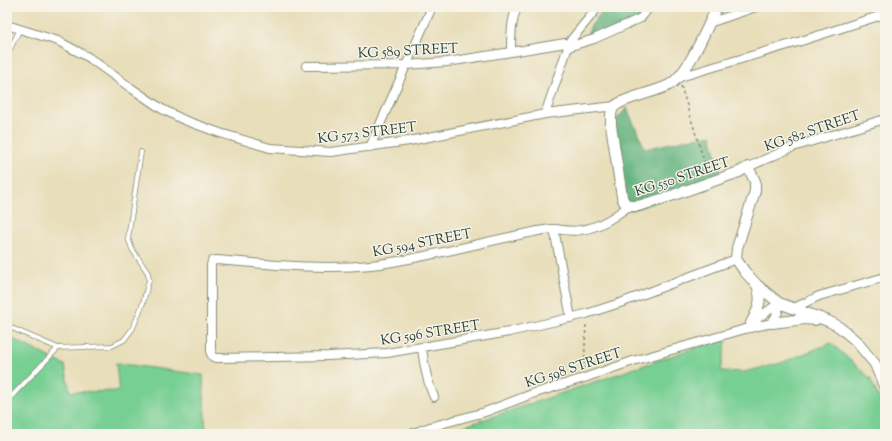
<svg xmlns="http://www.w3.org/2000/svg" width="892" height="441" font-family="'Sorts Mill Goudy',serif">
  <rect width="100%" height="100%" fill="#f7f3e8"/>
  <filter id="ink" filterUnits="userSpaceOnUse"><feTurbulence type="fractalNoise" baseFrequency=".025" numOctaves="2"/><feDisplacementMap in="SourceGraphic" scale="8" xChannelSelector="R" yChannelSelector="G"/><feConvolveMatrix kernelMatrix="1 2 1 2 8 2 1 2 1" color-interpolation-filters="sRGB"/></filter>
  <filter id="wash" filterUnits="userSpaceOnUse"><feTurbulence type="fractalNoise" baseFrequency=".012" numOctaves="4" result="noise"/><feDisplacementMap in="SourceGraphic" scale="16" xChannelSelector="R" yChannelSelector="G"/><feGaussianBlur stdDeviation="0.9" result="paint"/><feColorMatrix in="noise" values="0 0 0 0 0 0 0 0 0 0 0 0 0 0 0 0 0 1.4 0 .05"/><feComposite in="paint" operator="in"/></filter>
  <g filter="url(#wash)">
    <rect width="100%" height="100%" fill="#e8deba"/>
    <!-- green -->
    <path fill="#78cf94" stroke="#4c8664" d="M7,336L65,365L70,392L119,391L116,363L203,375L206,434H11L7,416Z
      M727,337L721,371L744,372L781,363L831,343L870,378L885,412V434H448L447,432Z"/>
    <!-- forest -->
    <path fill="#62b27e" stroke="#407859" d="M605,7H648L640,19L585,41L591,26Z
      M627,108L645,149L683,140L711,135L721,173L712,175L705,186L631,210L621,202L611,125Z"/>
  </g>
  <g filter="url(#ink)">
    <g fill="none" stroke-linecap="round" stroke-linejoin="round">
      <defs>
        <path id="service" d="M7,55L20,29
          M7,326L58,348L112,346L124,340L133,328L143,303L149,280L148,273L132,249L128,238L141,152
          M7,401L58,348"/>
        <path id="minor" d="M517,7C511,22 511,36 511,52L565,43L568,47L545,114
          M709,23L756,7
          M7,25L58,41L88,57L131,88L162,109L184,120L220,133L270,148L331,152L409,141L545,114L615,106
          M567,45L598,7
          M568,47L594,39L641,18L649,7
          M306,66L406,65L447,62L511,52
          M680,77L798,42L885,14
          M370,147L432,7
          M748,167L793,147L885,119
          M629,206C614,217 599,228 580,230C572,232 564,230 556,229C547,229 537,231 529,233C476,243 424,259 371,265C320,270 267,264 216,260L212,261L211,265V354L213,357L216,358L328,356L387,353L509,332L586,314L623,302L736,259
          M554,229L571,318
          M794,308L819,296L885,277
          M751,323L779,303
          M422,348C424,365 427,382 434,397
          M411,434L430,427L485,412L532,394L584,378L633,361L745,329L772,323L778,312L779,303"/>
        <path id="tertiary" d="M717,7C707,27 688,75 669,85C657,92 622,98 614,107C610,111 611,119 611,125L622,197L624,202L629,206H638L665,198L739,172L748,167L755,181V191L737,248L736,259L745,272L757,285L779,303L828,321L838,326L856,341L875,364L885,388
          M751,323C758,310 763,300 757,285
          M772,323L805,319L815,320"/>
      </defs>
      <!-- service casing -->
      <use href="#service" stroke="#848e77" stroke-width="5.5"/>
      <!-- minor casing -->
      <use href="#minor" stroke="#848e77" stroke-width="10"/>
      <!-- tertiary casing -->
      <use href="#tertiary" stroke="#848e77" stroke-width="12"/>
      <!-- path -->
      <path stroke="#848e77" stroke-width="1.5" stroke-dasharray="3 3" stroke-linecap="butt" d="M681,86L708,174
        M584,370L586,322"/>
      <!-- service -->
      <use href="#service" stroke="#fff" stroke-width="4"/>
      <!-- minor -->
      <use href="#minor" stroke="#fff" stroke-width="8"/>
      <!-- tertiary -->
      <use href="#tertiary" stroke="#fff" stroke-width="10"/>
    </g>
  </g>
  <g text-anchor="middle" stroke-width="3" stroke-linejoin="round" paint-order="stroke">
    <!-- street labels -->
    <g font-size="14" fill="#1f3d34" stroke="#f7f3e8">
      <text transform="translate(408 50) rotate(-3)" y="5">KG 589 STREET</text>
      <text transform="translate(812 130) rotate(-19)" y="5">KG 582 STREET</text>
      <text transform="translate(367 132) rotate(-7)" y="5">KG 573 STREET</text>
      <text transform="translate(682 176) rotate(-18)" y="5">KG 550 STREET</text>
      <text transform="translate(422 242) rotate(-11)" y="5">KG 594 STREET</text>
      <text transform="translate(430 332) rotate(-9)" y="5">KG 596 STREET</text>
      <text transform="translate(573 367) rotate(-18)" y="5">KG 598 STREET</text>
    </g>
  </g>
  <!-- margin -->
  <rect width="892" height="441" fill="none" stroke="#f7f3e8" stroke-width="24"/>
</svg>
